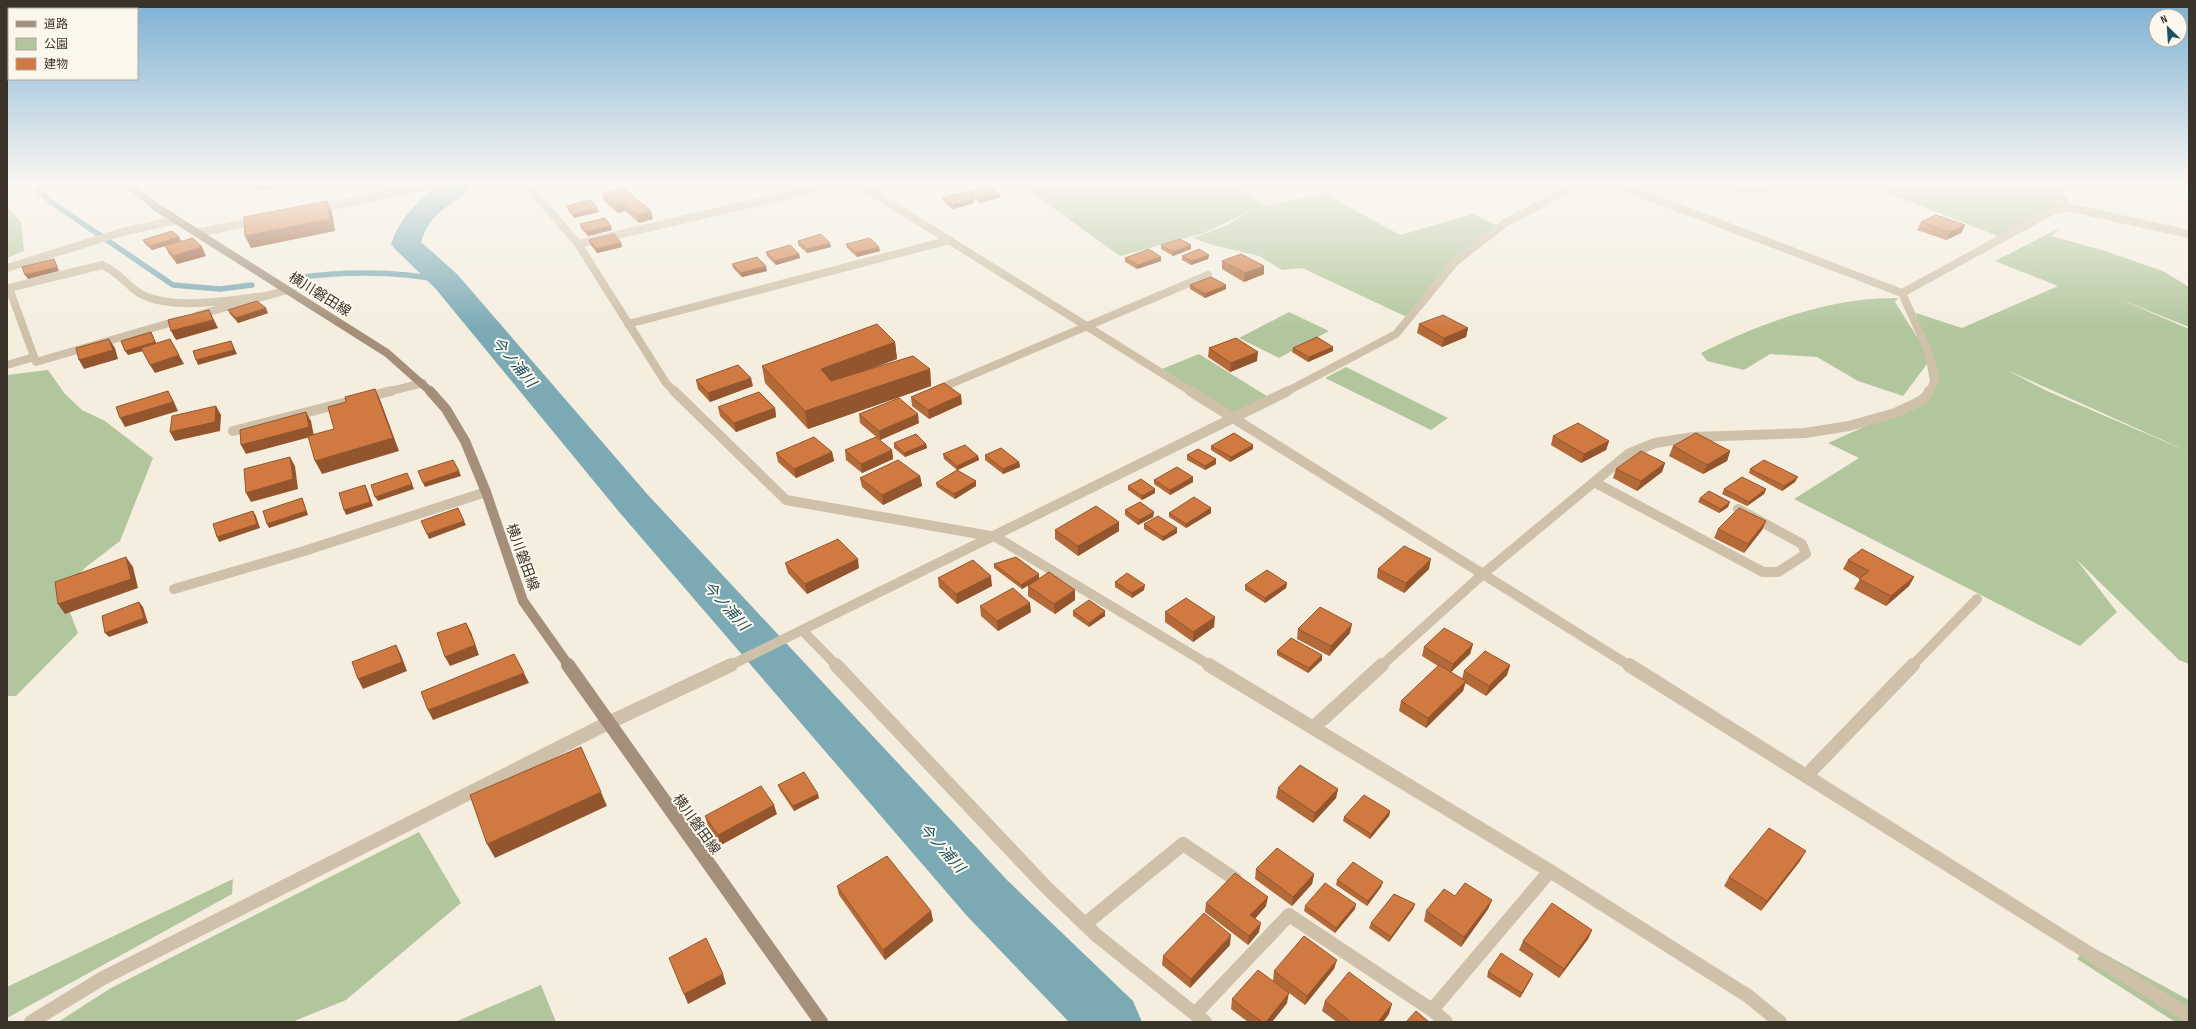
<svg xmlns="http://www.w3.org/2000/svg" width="2196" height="1029" font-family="'Sofia Sans Condensed','Noto Sans JP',sans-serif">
  <rect width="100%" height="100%" fill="#f5eedf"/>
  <!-- green -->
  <path fill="#b2c69d" d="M1020,184H1231L1264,205L1263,206L1324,193L1400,235L1473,214L1500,227L1431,285L1409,318L1302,268L1282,270L1259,256L1213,245L1193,238L1227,225L1252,210L1204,233L1120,256Z
    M1642,184H1800L1763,193L1656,189Z
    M1864,184H2050L2067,207L2003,238Z
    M7,207L21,222L24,251L7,258Z
    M2060,228L2051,236L2102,250L2163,271L2189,287V327L2117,298L2189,329V452L2007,370L2047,391L2189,452V664L2179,660L2076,559L2117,612L2080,646L1794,499L1859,458L1828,443L1895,413L1931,387L1927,364L1903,396L1858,381L1817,357L1770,354L1744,370L1707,361L1701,353C1761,323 1830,297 1898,298L1895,302L1924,348L1916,313L1962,328L2058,286L1995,261Z
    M1289,312L1329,331L1279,358L1239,338Z
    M1199,354L1270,398L1235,416L1162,369Z
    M1346,367L1448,418L1431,430L1325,378Z
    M48,370L65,394L82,410L105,421L153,458L120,541L86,567L62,592L78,633L16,696H7V375Z
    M419,832L461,903L346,1000L292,1022H58L111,988Z
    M233,879L232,894L7,1018V987Z
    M2088,945L2189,1000V1022H2175L2077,959Z
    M541,985L556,1022H455Z"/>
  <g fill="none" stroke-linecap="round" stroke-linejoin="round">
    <!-- stream -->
    <path stroke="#7baab5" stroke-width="5.5" d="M38,184L36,188L51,202L173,285L220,289L252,285
      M293,278C345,271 395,270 446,281"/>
    <!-- river -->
    <path fill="#7baab5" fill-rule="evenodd" d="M441,184H472C455,209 433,205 421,242L457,274L648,495L1007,880L1133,1001L1142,1022H1069L967,916L620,513L435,288L396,250L391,244C401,217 418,200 441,184Z"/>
    <!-- minor-far2 -->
    <path stroke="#cfc0a9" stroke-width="8" d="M527,184L578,244L666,383L675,392
      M1616,184L1902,293
      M2051,184L2063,198L2067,207
      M317,209L438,184
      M197,233L256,221
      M578,244L835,184
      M7,268L122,232L177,220
      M198,315L287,290
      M180,320L36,362L9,288L102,265C118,271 127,286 141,294C173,311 230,300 265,296
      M628,324L950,240
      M7,365L34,357
      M936,390L1208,275
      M387,392L423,383
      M1286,392L1396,334L1455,262L1505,223L1579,184
      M1929,392L1936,378L1927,349L1902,293L2052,211L2067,207L2189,234"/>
    <!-- minor-far1 -->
    <path stroke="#cfc0a9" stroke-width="10" d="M674,391L786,500L996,537L1211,666
      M233,431L391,391
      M1594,482L1763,572H1778L1806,554L1802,544L1738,509
      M174,589L301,552L486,492
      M802,630L837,666
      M729,666L1288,391
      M1381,666L1483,574L1628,454L1655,443L1694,437L1805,433L1849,426L1895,413L1925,399L1929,391
      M1912,666L1977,599"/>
    <!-- minor -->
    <path stroke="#cfc0a9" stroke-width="14" d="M836,665L1045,886L1096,935L1205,1022
      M1209,665L1550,871L1748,996L1780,1022
      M1313,728L1382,665
      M1806,776L1913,665
      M1085,924L1183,844L1235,879
      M1432,1010L1550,871
      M1195,1014L1289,915L1432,1010L1446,1022
      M31,1022L103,978L608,723L731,665"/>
    <!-- tertiary-far2 -->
    <path stroke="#cfc0a9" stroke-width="8" d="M859,184L1192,392"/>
    <!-- tertiary-far1 -->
    <path stroke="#cfc0a9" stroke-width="10" d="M1190,391L1630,666"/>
    <!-- tertiary -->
    <path stroke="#cfc0a9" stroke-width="14" d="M1629,665L2189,1016"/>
    <!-- secondary-far2 -->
    <path stroke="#a38f7a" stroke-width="8" d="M129,184L156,207L387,353L431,392"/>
    <!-- secondary-far1 -->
    <path stroke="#a38f7a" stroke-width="10" d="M430,391L446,409L465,441L486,492L523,601L569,666"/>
    <!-- secondary -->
    <path stroke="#a38f7a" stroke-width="14" d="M568,665L821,1022"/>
  </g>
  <!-- wall -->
  <path fill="#b36938" d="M623,188L653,219L639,223L625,211L618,213L604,201L602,193Z
    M969,191L1000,194L1001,197L980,203L969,195Z
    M943,197L974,199V203L953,209L943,201Z
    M567,206L599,212L574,218L568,210Z
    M1921,222L1965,225L1961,233L1946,240L1917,230Z
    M580,224L612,230L588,236L581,228Z
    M179,237L181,241L206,256L177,264L169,254L165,246L152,250L145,244L143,240Z
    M589,240L621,243L622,247L597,253L590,244Z
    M798,241L830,243L831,247L807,253L798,245Z
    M846,244L880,251L857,257L847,248Z
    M1161,245L1191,249L1173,256L1161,249Z
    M766,252L799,254L800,258L776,265L767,256Z
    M1209,255L1208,259L1191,265L1182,260V256Z
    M1161,257V261L1137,269L1125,262V258Z
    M1222,261L1264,274L1244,282L1222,269Z
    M732,264L767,271L742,277L733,268Z
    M1190,285L1226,289L1205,298L1190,289Z
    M228,310L268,313L238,323L230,314Z
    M1419,324L1468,328L1466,337L1442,347L1417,333Z
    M895,342L897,359L864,371L930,369L931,386L808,429L765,383L762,366Z
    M1333,347V351L1308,362L1292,352L1293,348Z
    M1209,348L1257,361L1230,372L1208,357Z
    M696,380L753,386L710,402L698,389Z
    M911,397L962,404L929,419L912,406Z
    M718,407L775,408L776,417L736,432L720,416Z
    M859,414L919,423L880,440L860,423Z
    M1553,436L1609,441L1606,450L1581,463L1551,445Z
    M894,443L926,444L927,448L905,457L894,448Z
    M1253,445V449L1230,462L1211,450V446Z
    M1673,446L1730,451L1727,461L1703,474L1669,456Z
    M845,450H892L893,459L862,473L846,460Z
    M832,452L834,461L796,478L778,462L776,453Z
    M943,454L978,456L979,460L958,470L976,486L955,499L937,487L936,483L957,470L944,459Z
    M985,455L1019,462L1020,467L1003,474L985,460Z
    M1187,455L1216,459V464L1205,470L1187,460Z
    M1665,463L1662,472L1637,491L1613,478L1616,469Z
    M1750,469L1795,482L1782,491L1749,473Z
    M920,476L922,486L883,505L862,487L860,478Z
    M1193,477V482L1170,495L1154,484V480Z
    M1128,486L1155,489V493L1142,500L1128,490Z
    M1724,489H1766L1764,494L1747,506L1722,494Z
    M1700,498L1728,507L1719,513L1698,502Z
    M1211,508V513L1186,528L1169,517V513Z
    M1125,510L1154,512L1153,517L1138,525L1125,515Z
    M1766,521L1762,530L1744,553L1714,538L1718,529Z
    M1119,522V531L1078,556L1055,539V530Z
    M1144,524L1177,528V533L1163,541L1144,529Z
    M1848,560L1914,577L1909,586L1886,606L1854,589L1860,579L1843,569Z
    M785,563L859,568L807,594L788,573Z
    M994,564L1039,574V579L1075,590V600L1055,614L1028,596V586L1034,582L1022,589L994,568Z
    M1378,569H1429L1404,593L1377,578Z
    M938,578L992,586L957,604L939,587Z
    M1115,582L1144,590L1132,598L1115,587Z
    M1287,583L1286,588L1265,603L1245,590V585Z
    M980,606L1031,612L998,631L981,616Z
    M1073,611H1105V616L1089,627L1073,616Z
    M1165,612L1214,627L1193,642L1165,622Z
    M1298,629L1350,633L1329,656L1297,639Z
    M1473,644L1470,654L1451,672L1462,679L1464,671L1510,665L1507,675L1486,696L1465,683L1463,691L1426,728L1399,711L1401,701L1438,666L1422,656L1424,647Z
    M1277,651L1322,660L1308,673L1277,655Z
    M778,785L819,798L794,811L780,790Z
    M1278,788L1338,789L1336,798L1313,823L1276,798Z
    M1390,811L1389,816L1370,839L1343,821L1344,817Z
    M777,814L721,845L708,826L705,816Z
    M1800,861L1761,911L1724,886L1729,877Z
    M1256,869L1314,874L1312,884L1292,906L1255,879Z
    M1337,880L1381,887L1367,906L1336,885Z
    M837,886L931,911L933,921L885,960L839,895Z
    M1455,896L1492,900L1488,909L1461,947L1424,921L1426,911Z
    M1206,903L1266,906L1255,919L1259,932L1248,945L1205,912Z
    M1415,904L1413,909L1389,942L1369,928L1371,923Z
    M1305,906L1355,909L1335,933L1304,911Z
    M1592,930L1588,939L1559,978L1519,950L1523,941Z
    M1230,945L1190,988L1162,965L1163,956Z
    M1334,969L1305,1005L1273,981L1274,971Z
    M1488,972L1533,974L1531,979L1520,998L1487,977Z
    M1232,999L1287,1003L1272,1022H1248L1231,1009Z
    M1325,1001L1389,1014L1383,1022H1337L1322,1011Z"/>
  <!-- shaded-wall -->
  <path fill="#92552e" d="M253,184H278V187L256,190Z
    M1000,194L1001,197L980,203V199Z
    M974,199V203L953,209V205Z
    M327,201L332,212L335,231L251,248L245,236Z
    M623,203L625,211L618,213L616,205Z
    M597,208L599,212L574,218L573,214Z
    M651,211L653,219L639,223L637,215Z
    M1965,225L1961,233L1946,240L1950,232Z
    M611,226L612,230L588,236L586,232Z
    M179,237L181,241L152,250L150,246Z
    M621,243L622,247L597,253L596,249Z
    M830,243L831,247L807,253V249Z
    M1191,245V249L1173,256V252Z
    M202,247L206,256L177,264L173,256Z
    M879,247L880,251L857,257L856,253Z
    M799,254L800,258L776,265L775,261Z
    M1209,255L1208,259L1191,265L1192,261Z
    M1161,257V261L1137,269L1138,265Z
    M54,259L59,271L28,279L25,275Z
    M766,266L767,271L742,277L741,273Z
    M1264,266V274L1244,282L1245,273Z
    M1226,285V289L1205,298V294Z
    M266,308L268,313L238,323L236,318Z
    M209,310L218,328L176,340L171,331Z
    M1468,328L1466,337L1442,347L1444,338Z
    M151,332L158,347L128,355L125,351Z
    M109,339L115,348L118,359L84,369L79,360Z
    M231,341L237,354L198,365L196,360Z
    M895,342L897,359L824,386L821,369Z
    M1333,347V351L1308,362L1309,357Z
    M1258,352L1257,361L1230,372L1231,363Z
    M179,355L184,364L155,373L150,365Z
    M930,369L931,386L808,429L805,411Z
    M751,378L753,386L710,402L708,393Z
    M375,389L381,402L399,451L322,474L315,461Z
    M168,391L173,400L178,411L125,427L120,418Z
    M961,395L962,404L929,419L928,410Z
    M216,406L221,415L220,431L175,441L170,432Z
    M775,408L776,417L736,432L734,423Z
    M306,412L311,421L314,436L246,454L241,445Z
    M918,414L919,423L880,440L879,431Z
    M1609,441L1606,450L1581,463L1584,454Z
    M926,444L927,448L905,457L904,453Z
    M1253,445V449L1230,462L1231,457Z
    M892,450L893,459L862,473L861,464Z
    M1730,451L1727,461L1703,474L1707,465Z
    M832,452L834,461L796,478L794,469Z
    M978,456L979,460L957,470V466Z
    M290,457L295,466L298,489L251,502L246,493Z
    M1216,459V464L1205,470V466Z
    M1019,462L1020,467L1003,474V469Z
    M1665,463L1662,472L1637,491L1641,481Z
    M459,471L461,476L425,487L423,483Z
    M920,476L922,486L883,505L882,495Z
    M1193,477V482L1170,495V490Z
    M1798,477L1795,482L1782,491L1784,486Z
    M976,481V486L955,499L954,494Z
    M412,484L414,489L378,501L375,497Z
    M365,485L367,489L373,506L346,515L344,510Z
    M1155,489V493L1142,500V496Z
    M1766,489L1764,494L1747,506L1749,502Z
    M302,498L304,503L308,515L269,528L267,524Z
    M1730,502L1728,507L1719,513L1721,509Z
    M1211,508V513L1186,528V524Z
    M253,511L256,516L260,528L219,542L217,537Z
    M1154,512L1153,517L1138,525L1139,520Z
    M464,521L466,525L429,539L427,534Z
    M1766,521L1762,530L1744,553L1748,544Z
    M1119,522V531L1078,556V546Z
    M1177,528V533L1163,541V537Z
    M126,557L133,567L138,588L65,614L58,604Z
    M858,559L859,568L807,594L805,584Z
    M1431,559L1429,569L1404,593L1406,583Z
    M1039,574V579L1022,589L1021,585Z
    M991,576L992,586L957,604L956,594Z
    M1914,577L1909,586L1886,606L1891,596Z
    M1287,583L1286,588L1265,603V598Z
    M1145,585L1144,590L1132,598V593Z
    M1075,590V600L1055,614L1054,604Z
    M139,602L143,607L148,623L109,637L105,633Z
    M1030,603L1031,612L998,631L997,621Z
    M1105,611V616L1089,627V623Z
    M1215,617L1214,627L1193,642V632Z
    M466,623L471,632L479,655L450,666L445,657Z
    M1352,624L1350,633L1329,656L1331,646Z
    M1473,644L1470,654L1450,673L1453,664Z
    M396,645L401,655L407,671L363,689L358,679Z
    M1322,655V660L1308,673L1309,668Z
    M1510,665L1507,675L1486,696L1489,686Z
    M524,673L529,683L433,720L428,710Z
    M1466,681L1463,691L1426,728L1428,718Z
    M1338,789L1336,798L1313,823L1315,813Z
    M601,792L607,806L495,858L487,844Z
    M818,794L819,798L794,811L793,806Z
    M774,805L777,814L721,845L718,835Z
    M1390,811L1389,816L1370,839L1371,834Z
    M1806,851L1800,861L1761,911L1767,901Z
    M1314,874L1312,884L1292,906L1293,897Z
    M1383,882L1381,887L1367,906L1368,901Z
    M1268,897L1266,906L1249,925L1250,915Z
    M1492,900L1488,909L1461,947L1464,937Z
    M1356,904L1355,909L1335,933L1336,928Z
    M1415,904L1413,909L1389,942L1391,937Z
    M931,911L933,921L885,960L883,950Z
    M1261,923L1259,932L1248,945L1249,936Z
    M1592,930L1588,939L1559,978L1564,969Z
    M1231,935L1230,945L1190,988L1191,979Z
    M1337,960L1334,969L1305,1005L1307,996Z
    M723,974L726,984L688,1004L684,994Z
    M1533,974L1531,979L1520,998L1522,993Z
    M1289,993L1287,1003L1272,1022H1266Z
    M1392,1004L1389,1014L1383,1022H1378Z"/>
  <!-- building -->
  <path fill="#d07a41" stroke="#92552e" d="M990,186L1000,194L980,199L969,191Z
    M623,188L651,211L637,215L623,203L616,205L602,193Z
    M964,192L974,199L953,205L943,197Z
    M591,200L597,208L573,214L567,206Z
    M327,201L330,219L245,236L244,217Z
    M1936,215L1965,225L1950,232L1921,222Z
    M605,218L611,226L586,232L580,224Z
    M172,231L179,237L150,246L143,240Z
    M614,234L621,243L596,249L589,240Z
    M821,234L830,243L807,249L798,241Z
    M193,238L202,247L173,256L165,246Z
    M870,238L879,247L856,253L846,244Z
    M1180,239L1191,245L1173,252L1161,245Z
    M790,245L799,254L775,261L766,252Z
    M1149,249L1161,257L1138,265L1125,258Z
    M1199,249L1209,255L1192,261L1182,256Z
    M1241,254L1264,266L1245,273L1222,261Z
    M757,257L766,266L741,273L732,264Z
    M54,259L57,267L25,275L22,267Z
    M1211,277L1226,285L1205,294L1190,285Z
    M257,301L266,308L236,318L228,310Z
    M209,310L213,320L171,331L168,320Z
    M1443,315L1468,328L1444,338L1419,324Z
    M877,324L895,342L821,369L831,381L913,356L930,369L805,411L762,366Z
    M151,332L155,342L125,351L121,341Z
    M1317,337L1333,347L1309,357L1293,348Z
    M1236,338L1258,352L1231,363L1209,348Z
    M109,339L113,350L79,360L76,348Z
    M170,339L179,355L150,365L141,348Z
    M231,341L234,350L196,360L193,351Z
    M738,365L751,378L708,393L696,380Z
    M944,383L961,395L928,410L911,397Z
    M375,389L393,438L315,461L308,436L334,429L328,407L346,402L345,397Z
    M168,391L173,402L120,418L116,407Z
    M759,392L775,408L734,423L718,407Z
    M899,398L918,414L879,431L859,414Z
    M216,406L215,422L170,432L172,416Z
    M306,412L309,427L241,445L240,430Z
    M1578,423L1609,441L1584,454L1553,436Z
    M1234,433L1253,445L1231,457L1211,446Z
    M1696,433L1730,451L1707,465L1673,446Z
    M916,434L926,444L904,453L894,443Z
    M814,437L832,452L794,469L776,453Z
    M876,437L892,450L861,464L845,450Z
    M965,445L978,456L957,466L943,454Z
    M1001,448L1019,462L1003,469L985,455Z
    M1198,449L1216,459L1205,466L1187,455Z
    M1641,451L1665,463L1641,481L1616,469Z
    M290,457L293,479L246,493L244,469Z
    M453,460L459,471L423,483L418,471Z
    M898,460L920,476L882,495L860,478Z
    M1764,460L1798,477L1784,486L1750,469Z
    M1177,467L1193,477L1170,490L1154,480Z
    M957,470L976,481L954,494L936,483Z
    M407,473L412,484L375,497L371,485Z
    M1742,477L1766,489L1749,502L1724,489Z
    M1141,479L1155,489L1142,496L1128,486Z
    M365,485L370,502L344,510L339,493Z
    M1709,491L1730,502L1721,509L1700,498Z
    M1194,497L1211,508L1186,524L1169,513Z
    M302,498L306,511L267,524L263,511Z
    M1140,502L1154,512L1139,520L1125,510Z
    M1096,506L1119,522L1078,546L1055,530Z
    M458,508L464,521L427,534L421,521Z
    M1739,508L1766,521L1748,544L1718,529Z
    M253,511L257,524L217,537L213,524Z
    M1158,516L1177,528L1163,537L1144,524Z
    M838,539L858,559L805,584L785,563Z
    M1404,546L1431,559L1406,583L1378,569Z
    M1862,549L1914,577L1891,596L1859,579L1869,571L1848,560Z
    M126,557L131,579L58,604L55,582Z
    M1016,557L1039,574L1021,585L994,564Z
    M973,560L991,576L956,594L938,578Z
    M1267,570L1287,583L1265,598L1245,585Z
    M1049,572L1075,590L1054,604L1028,586Z
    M1127,573L1145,585L1132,593L1115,582Z
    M1013,588L1030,603L997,621L980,606Z
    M1186,598L1215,617L1193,632L1165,612Z
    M1089,600L1105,611L1089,623L1073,611Z
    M139,602L144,618L105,633L102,616Z
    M1320,607L1352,624L1331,646L1298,629Z
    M466,623L475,645L445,657L437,633Z
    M1444,628L1473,644L1453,664L1424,647Z
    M1291,638L1322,655L1309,668L1277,651Z
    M396,645L402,662L358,679L352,662Z
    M1485,651L1510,665L1489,686L1464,671Z
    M514,654L524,673L428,710L421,692Z
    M1439,665L1466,681L1428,718L1401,701Z
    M581,747L601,792L487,844L470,795Z
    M1300,765L1338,789L1315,813L1278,788Z
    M804,772L818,794L793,806L778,785Z
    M761,786L774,805L718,835L705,816Z
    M1364,795L1390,811L1371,834L1344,817Z
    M1769,828L1806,851L1767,901L1729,877Z
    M1277,848L1314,874L1293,897L1256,869Z
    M887,856L931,911L883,950L837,886Z
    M1353,862L1383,882L1368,901L1337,880Z
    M1235,873L1268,897L1250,915L1261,923L1249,936L1206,903Z
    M1325,883L1356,904L1336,928L1305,906Z
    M1465,883L1492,900L1464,937L1426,911L1444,889L1455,896Z
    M1394,894L1415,904L1391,937L1371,923Z
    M1552,903L1592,930L1564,969L1523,941Z
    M1204,913L1231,935L1191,979L1163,956Z
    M1304,936L1337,960L1307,996L1274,971Z
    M706,938L723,974L684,994L669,958Z
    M1501,953L1533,974L1522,993L1488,972Z
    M1258,970L1289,993L1266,1022H1262L1232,999Z
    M1349,972L1392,1004L1378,1022H1351L1325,1001Z
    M1416,1011L1429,1022H1406Z"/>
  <!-- sky -->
  <linearGradient id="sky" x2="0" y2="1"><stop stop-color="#7cb0d4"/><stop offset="0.56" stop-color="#faf7f1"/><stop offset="1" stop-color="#faf7f1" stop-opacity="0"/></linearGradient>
  <rect width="2196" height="328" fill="url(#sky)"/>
  <g text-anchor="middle" stroke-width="4" stroke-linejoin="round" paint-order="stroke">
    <!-- street labels -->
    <g font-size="14" fill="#3b3229" stroke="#fcf7ec">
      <text transform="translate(320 294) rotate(32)" y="5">横川磐田線</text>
      <text transform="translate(523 557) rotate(70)" y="5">横川磐田線</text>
      <text transform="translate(697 824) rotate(54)" y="5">横川磐田線</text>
    </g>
    <!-- water labels -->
    <g font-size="15" font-style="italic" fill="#1a5261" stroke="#fcf7ec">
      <text transform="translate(514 362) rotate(50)" y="5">今ノ浦川</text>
      <text transform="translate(726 606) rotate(48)" y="5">今ノ浦川</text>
      <text transform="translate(942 848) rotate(48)" y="5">今ノ浦川</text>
    </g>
  </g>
  <!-- border -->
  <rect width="2196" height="1029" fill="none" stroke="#3b3229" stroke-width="16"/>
  <!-- legend -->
  <rect x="8" y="8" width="130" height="72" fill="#fcf7ec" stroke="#afa89e"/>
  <rect x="16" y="21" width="20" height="6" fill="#a38f7a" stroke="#afa89e"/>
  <text x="44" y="28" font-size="12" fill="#3b3229">道路</text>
  <rect x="16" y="38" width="20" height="12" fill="#b2c69d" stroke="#afa89e"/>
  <text x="44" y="48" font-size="12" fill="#3b3229">公園</text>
  <rect x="16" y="58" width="20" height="12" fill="#d07a41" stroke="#afa89e"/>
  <text x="44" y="68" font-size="12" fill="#3b3229">建物</text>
  <!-- north arrow -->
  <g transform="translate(2168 28) rotate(335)"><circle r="19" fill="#fcf7ec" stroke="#afa89e"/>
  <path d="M0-3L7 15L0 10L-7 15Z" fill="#1a5261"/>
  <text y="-6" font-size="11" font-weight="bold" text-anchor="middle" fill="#3b3229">N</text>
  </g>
</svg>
